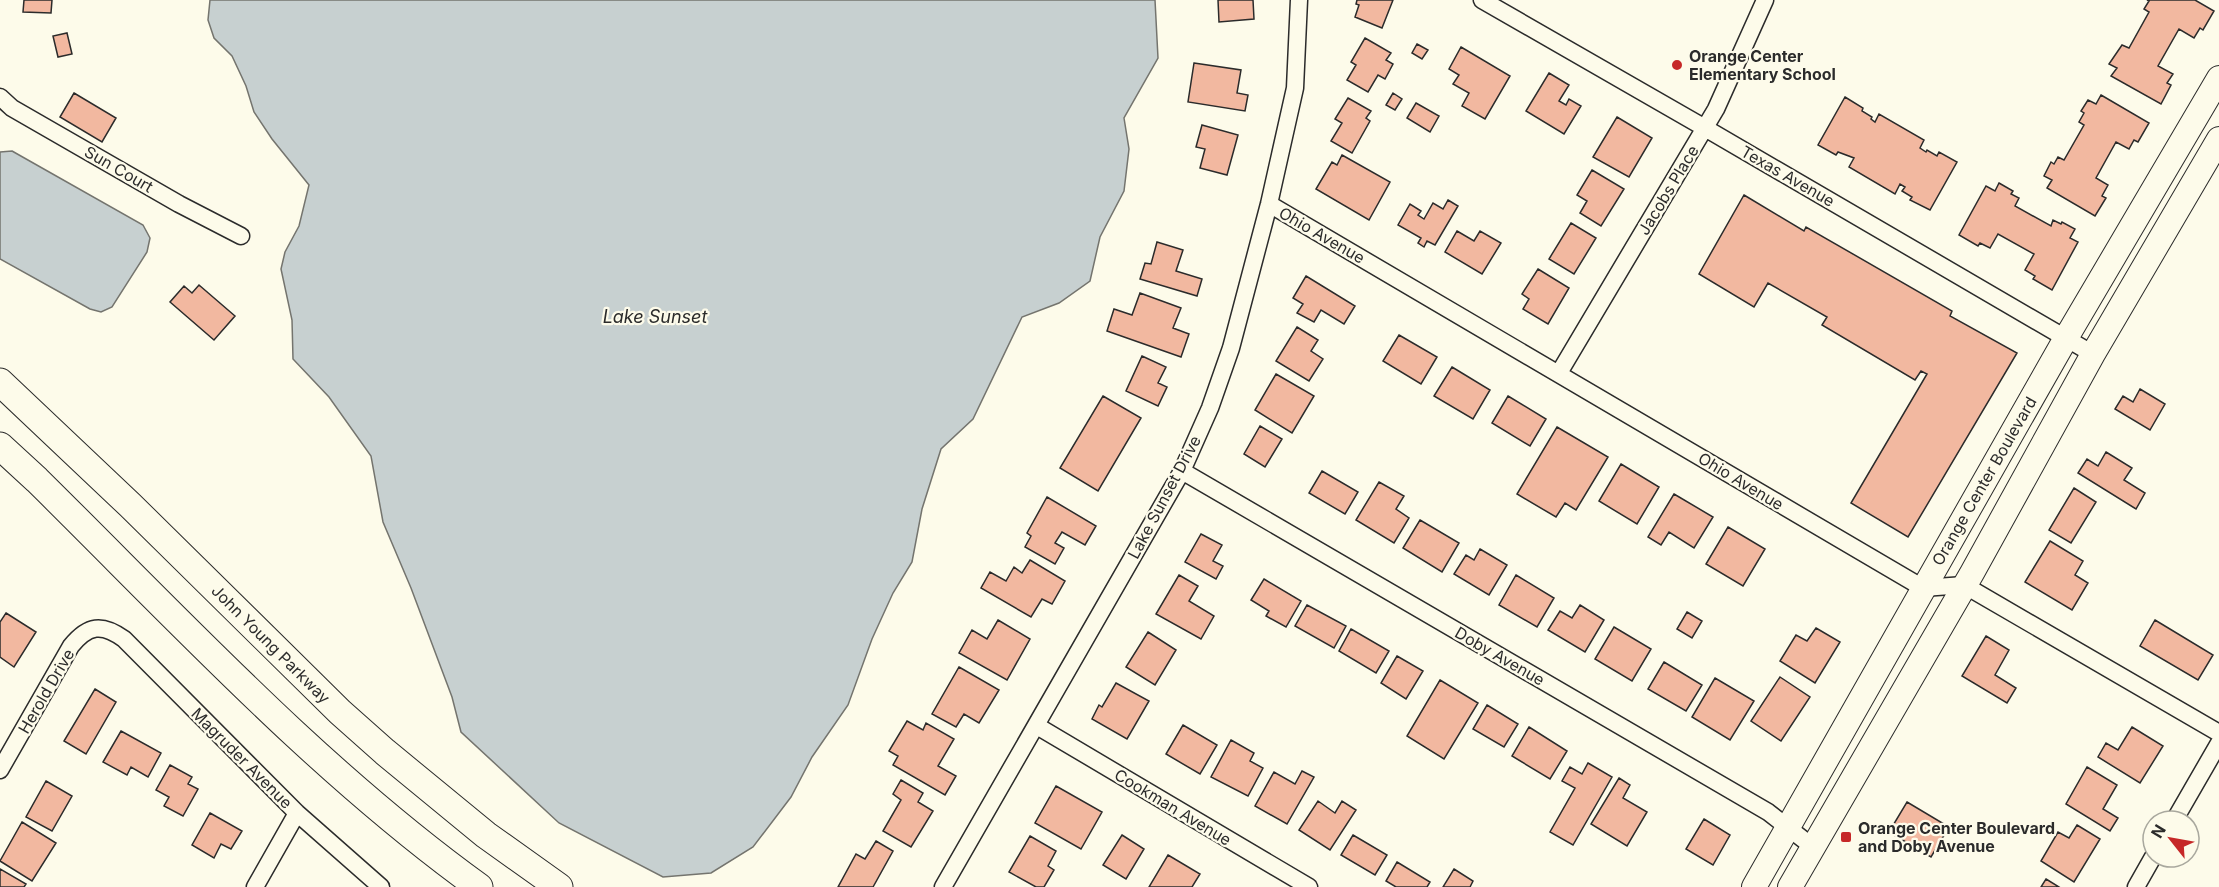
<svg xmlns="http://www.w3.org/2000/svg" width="2219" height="887" font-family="Inter,sans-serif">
  <rect width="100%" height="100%" fill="#fdfbea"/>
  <!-- water -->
  <path fill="#c7d0d0" stroke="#74746e" stroke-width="1.5" d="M210,0H1155L1158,58L1124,118L1129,149L1124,191L1100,237L1090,281L1059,303L1022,317L973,419L941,449L922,509L912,562L893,593L872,639L848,705L812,757L791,797L753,847L711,873L663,877L559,823L461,732L452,697L411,588L383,522L371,456L329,397L293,359L292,320L281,269L285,252L299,226L309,185L272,139L254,112L246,86L232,56L214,38L208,20Z
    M12,151L143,225L150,238L147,252L112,307L101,312L90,309L0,259V152Z"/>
  <!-- building -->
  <path fill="#f2b8a0" stroke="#2b2b2b" stroke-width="1.5" d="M24,0H52L51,13L23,12Z
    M1218,0H1253L1254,19L1219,22Z
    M1357,0H1393L1382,28L1355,17L1359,5L1356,4Z
    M2147,0H2195L2214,11L2203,30L2200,28L2194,38L2179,29L2158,66L2173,74L2167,83L2171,85L2161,104L2111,76L2117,68L2109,64L2122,45L2129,48L2149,12L2144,9L2149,1Z
    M67,33L72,54L58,57L53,36Z
    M1365,38L1391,53L1386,60L1393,64L1385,79L1378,75L1368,92L1347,80L1356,65L1351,62Z
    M1417,44L1428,50L1422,59L1412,53Z
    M1461,47L1510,76L1485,119L1462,106L1469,93L1453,84L1459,75L1449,69Z
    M1194,63L1241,70L1237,93L1248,95L1245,111L1188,102Z
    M1549,73L1569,85L1559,101L1566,105L1569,99L1581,106L1564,134L1526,111Z
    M74,93L116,118L102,142L60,117Z
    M1393,93L1402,99L1395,110L1386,105Z
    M2101,95L2149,123L2138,142L2134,140L2129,149L2116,142L2096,178L2108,185L2102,196L2106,198L2095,216L2047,188L2052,180L2044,176L2051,162L2054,164L2058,157L2064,160L2084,125L2079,122L2084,113L2081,111L2088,100L2096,104Z
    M1845,97L1863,108L1862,111L1872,117L1871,119L1875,122L1879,114L1924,140L1920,148L1926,152L1927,150L1937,156L1939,152L1957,162L1930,210L1910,200L1912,197L1902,191L1905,187L1900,184L1895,194L1849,167L1854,158L1838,152L1836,155L1818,145Z
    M1348,98L1371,111L1366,118L1370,121L1352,153L1331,141L1342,123L1335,119Z
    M1416,103L1439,116L1430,132L1407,118Z
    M1617,117L1652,138L1629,177L1593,157Z
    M1202,125L1238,135L1227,175L1200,168L1205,149L1196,147Z
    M1342,155L1390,182L1369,220L1316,189L1332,162L1337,165Z
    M1592,170L1624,189L1601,226L1580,213L1587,201L1577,195Z
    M1999,183L2013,191L2011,194L2019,198L2015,206L2051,226L2053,220L2061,224L2062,222L2075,229L2070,238L2078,242L2052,290L2033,279L2035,276L2025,270L2034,254L1998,234L1990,248L1980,243L1978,246L1959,235L1986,186L1995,191Z
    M1744,195L1804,231L1806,227L1952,311L1950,316L2017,353L1908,537L1851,503L1927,374L1921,371L1915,380L1822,325L1827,317L1768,283L1754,307L1699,274Z
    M1448,200L1458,206L1435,245L1427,241L1424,247L1418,243L1421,238L1398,225L1410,204L1421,211L1418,215L1424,219L1433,203L1443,209Z
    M1571,223L1596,238L1574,274L1549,259Z
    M1457,231L1474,241L1480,231L1501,243L1482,274L1445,252Z
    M1157,242L1183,250L1176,271L1202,279L1197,296L1140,279L1145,263L1151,264Z
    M1538,269L1569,288L1548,324L1523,309L1529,299L1522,294Z
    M1306,276L1355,306L1344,324L1321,310L1314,322L1297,313L1303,304L1293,298Z
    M199,285L235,316L214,340L170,302L184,286L192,293Z
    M1140,293L1181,308L1173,328L1189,334L1181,357L1107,331L1114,309L1132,315Z
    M1297,327L1318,340L1311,351L1323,359L1309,381L1276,361Z
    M1399,335L1437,357L1421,384L1383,361Z
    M1142,356L1166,367L1158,383L1167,387L1158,406L1126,391Z
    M1452,367L1490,390L1473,419L1434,396Z
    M1276,374L1314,396L1292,433L1255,410Z
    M2140,389L2165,404L2150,430L2115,409L2123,396L2133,402Z
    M1103,396L1141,418L1098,491L1060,468Z
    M1508,396L1546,419L1530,446L1492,423Z
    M1260,426L1282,439L1265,467L1244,454Z
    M1557,427L1608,457L1576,510L1565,503L1556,517L1517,494Z
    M2106,452L2132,468L2124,480L2145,493L2136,509L2078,473L2087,459L2098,466Z
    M1621,464L1659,487L1637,524L1599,501Z
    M1322,471L1358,492L1345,514L1309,493Z
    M1379,482L1404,496L1396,509L1409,518L1394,543L1356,520Z
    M2074,488L2096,502L2071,543L2049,530Z
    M1674,494L1713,517L1694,548L1669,532L1661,545L1648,537Z
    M1047,497L1096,526L1085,545L1062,532L1055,543L1064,548L1055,564L1025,547L1031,536L1027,533Z
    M1420,520L1459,543L1442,572L1403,548Z
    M1728,527L1765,549L1743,586L1706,564Z
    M1201,534L1222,545L1213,561L1223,566L1216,579L1185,562Z
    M2050,541L2083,561L2075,575L2088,583L2072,610L2025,582Z
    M1480,549L1507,565L1489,595L1454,574L1466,555L1474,560Z
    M1030,560L1065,581L1052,604L1042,599L1031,617L981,588L990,572L1006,581L1014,567L1022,573Z
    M1179,575L1198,586L1189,601L1214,616L1201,639L1156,614Z
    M1516,575L1554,598L1537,627L1499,605Z
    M1264,579L1301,601L1286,627L1266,616L1269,611L1251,600Z
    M1307,605L1346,626L1334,648L1295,626Z
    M1580,605L1604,620L1585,652L1548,630L1560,611L1572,618Z
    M1687,612L1702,621L1692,638L1677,629Z
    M6,613L36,632L14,667L0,657V622Z
    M998,620L1030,639L1007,680L959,653L972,630L987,639Z
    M2155,620L2213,655L2198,680L2140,646Z
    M1614,627L1651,649L1632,681L1595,659Z
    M1816,628L1840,642L1815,683L1780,661L1796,635L1807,641Z
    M1351,629L1389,651L1376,673L1339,651Z
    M1148,632L1176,650L1155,685L1126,667Z
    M1986,636L2009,650L1995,675L2016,688L2007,703L1962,676Z
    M1397,656L1423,671L1406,699L1381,683Z
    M1664,662L1702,685L1686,711L1648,689Z
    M959,667L999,690L979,723L964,714L956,727L932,714Z
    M1780,677L1810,697L1781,741L1751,721Z
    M1715,678L1754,701L1730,740L1692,717Z
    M1440,680L1478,703L1444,759L1407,736Z
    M1116,683L1149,701L1127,739L1092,719L1099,705L1102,707Z
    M95,689L116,702L86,754L64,741Z
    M1487,705L1518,724L1504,747L1473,729Z
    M907,721L923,730L926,723L954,739L938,766L956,776L945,795L893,765L898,756L889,751Z
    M1183,725L1217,745L1200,774L1166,754Z
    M1529,727L1567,751L1550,779L1512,756Z
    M2132,727L2163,746L2140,783L2098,757L2106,743L2118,750Z
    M121,731L161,753L148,777L131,767L127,775L103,762Z
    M1231,740L1254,753L1250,761L1263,768L1248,796L1211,777Z
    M1588,763L1612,777L1573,845L1550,832L1575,788L1562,781L1570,767L1582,774Z
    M170,765L192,777L188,784L198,789L183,816L164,806L169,797L156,790Z
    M2087,767L2117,785L2103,809L2118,818L2110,831L2066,804Z
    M1302,771L1314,777L1287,824L1255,806L1274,772L1295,784Z
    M1619,778L1630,785L1623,798L1647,812L1627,846L1591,824Z
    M901,780L923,793L918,802L933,811L911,847L883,831L901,800L893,794Z
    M46,781L72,796L52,831L26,817Z
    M1056,786L1102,812L1081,849L1035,823Z
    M1318,801L1335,813L1342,801L1356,810L1330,850L1299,830Z
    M1907,802L1949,827L1931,857L1889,832Z
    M210,813L242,831L231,849L221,844L214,858L192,845Z
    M1704,819L1730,835L1713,865L1686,849Z
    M22,822L56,843L32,881L0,861Z
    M2077,825L2100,839L2074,882L2041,861L2058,832L2069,838Z
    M1122,835L1144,849L1126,879L1103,865Z
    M1353,835L1387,855L1375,875L1341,855Z
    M1030,836L1056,851L1048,866L1054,870L1044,887H1036L1009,872Z
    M876,841L893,851L873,887H838L856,854L865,859Z
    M1168,855L1200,874L1192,887H1149Z
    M1397,862L1430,882L1427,887H1396L1386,881Z
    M0,869L26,884L24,887H0Z
    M1454,869L1473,881L1470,887H1443Z
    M2046,879L2059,887H2041Z"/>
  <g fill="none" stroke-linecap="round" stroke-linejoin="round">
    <defs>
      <path id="street" d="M1482,0L1705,128L2093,354
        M0,97L12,108L179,204L241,236
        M1269,204L1923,588L1964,585L2219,733
        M1559,373L1716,109L1765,0
        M1182,471L1768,812L1813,847
        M1037,726L1309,887
        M0,770L71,646C88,625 102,623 124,639L297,813L381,887
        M2174,821L2219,743
        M255,887L297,813
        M943,887L1182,471L1210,408L1231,348L1269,204L1295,88L1299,0
        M2136,887L2153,857"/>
      <path id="secondary" d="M1754,887L2066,338L2219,78
        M1790,887L1972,573L2093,354L2219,139"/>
      <path id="primary" d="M0,382L130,505L340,712L385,752L486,835L559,887
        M0,446L37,480C178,619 317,770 479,887"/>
    </defs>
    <!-- street casing -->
    <use href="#street" stroke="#2b2b2b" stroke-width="19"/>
    <!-- secondary casing -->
    <use href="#secondary" stroke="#2b2b2b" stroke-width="26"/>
    <!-- primary casing -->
    <use href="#primary" stroke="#2b2b2b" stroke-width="29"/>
    <!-- street -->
    <use href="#street" stroke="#fdfbea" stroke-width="16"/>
    <!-- secondary -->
    <use href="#secondary" stroke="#fdfbea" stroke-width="24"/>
    <!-- primary -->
    <use href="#primary" stroke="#fdfbea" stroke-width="27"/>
  </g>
  <!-- markers -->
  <g fill="#c62828" stroke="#fdfbea" stroke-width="2">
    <circle cx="1677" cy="65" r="6"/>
    <rect x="1840" y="831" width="12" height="12" rx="3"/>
  </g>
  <g text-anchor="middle" stroke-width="4.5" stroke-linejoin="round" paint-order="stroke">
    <!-- poi labels -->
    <g font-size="16" font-weight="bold" fill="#2b2b2b" stroke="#fdfbea" text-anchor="start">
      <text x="1689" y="62">Orange Center<tspan x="1689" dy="18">Elementary School</tspan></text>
      <text x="1858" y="834">Orange Center Boulevard<tspan x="1858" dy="18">and Doby Avenue</tspan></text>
    </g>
    <!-- street labels -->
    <g font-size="16" fill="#2b2b2b" stroke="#fdfbea">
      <text transform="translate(119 169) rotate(30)" y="6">Sun Court</text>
      <text transform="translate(1788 176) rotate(30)" y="6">Texas Avenue</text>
      <text transform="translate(1668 190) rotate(-59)" y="6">Jacobs Place</text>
      <text transform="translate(1322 235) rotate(30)" y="6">Ohio Avenue</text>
      <text transform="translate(1741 481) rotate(31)" y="6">Ohio Avenue</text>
      <text transform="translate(1984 481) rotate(-60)" y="6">Orange Center Boulevard</text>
      <text transform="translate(1164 497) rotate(-62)" y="6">Lake Sunset Drive</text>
      <text transform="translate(271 644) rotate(45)" y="6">John Young Parkway</text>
      <text transform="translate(1500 656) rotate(30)" y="6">Doby Avenue</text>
      <text transform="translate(46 691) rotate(-60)" y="6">Herold Drive</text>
      <text transform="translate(242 758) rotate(45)" y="6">Magruder Avenue</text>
      <text transform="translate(1173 807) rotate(31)" y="6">Cookman Avenue</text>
    </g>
    <!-- water labels -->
    <g font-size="18" font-style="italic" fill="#2b2b2b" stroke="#fdfbea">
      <text x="655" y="323">Lake Sunset</text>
    </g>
  </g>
  <!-- north arrow -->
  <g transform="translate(2171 839) rotate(301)"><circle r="28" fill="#fdfbea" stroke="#a9a89e" stroke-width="1.5"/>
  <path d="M0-4.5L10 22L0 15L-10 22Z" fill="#c62828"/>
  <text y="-9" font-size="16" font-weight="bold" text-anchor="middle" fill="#2b2b2b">N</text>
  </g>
</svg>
